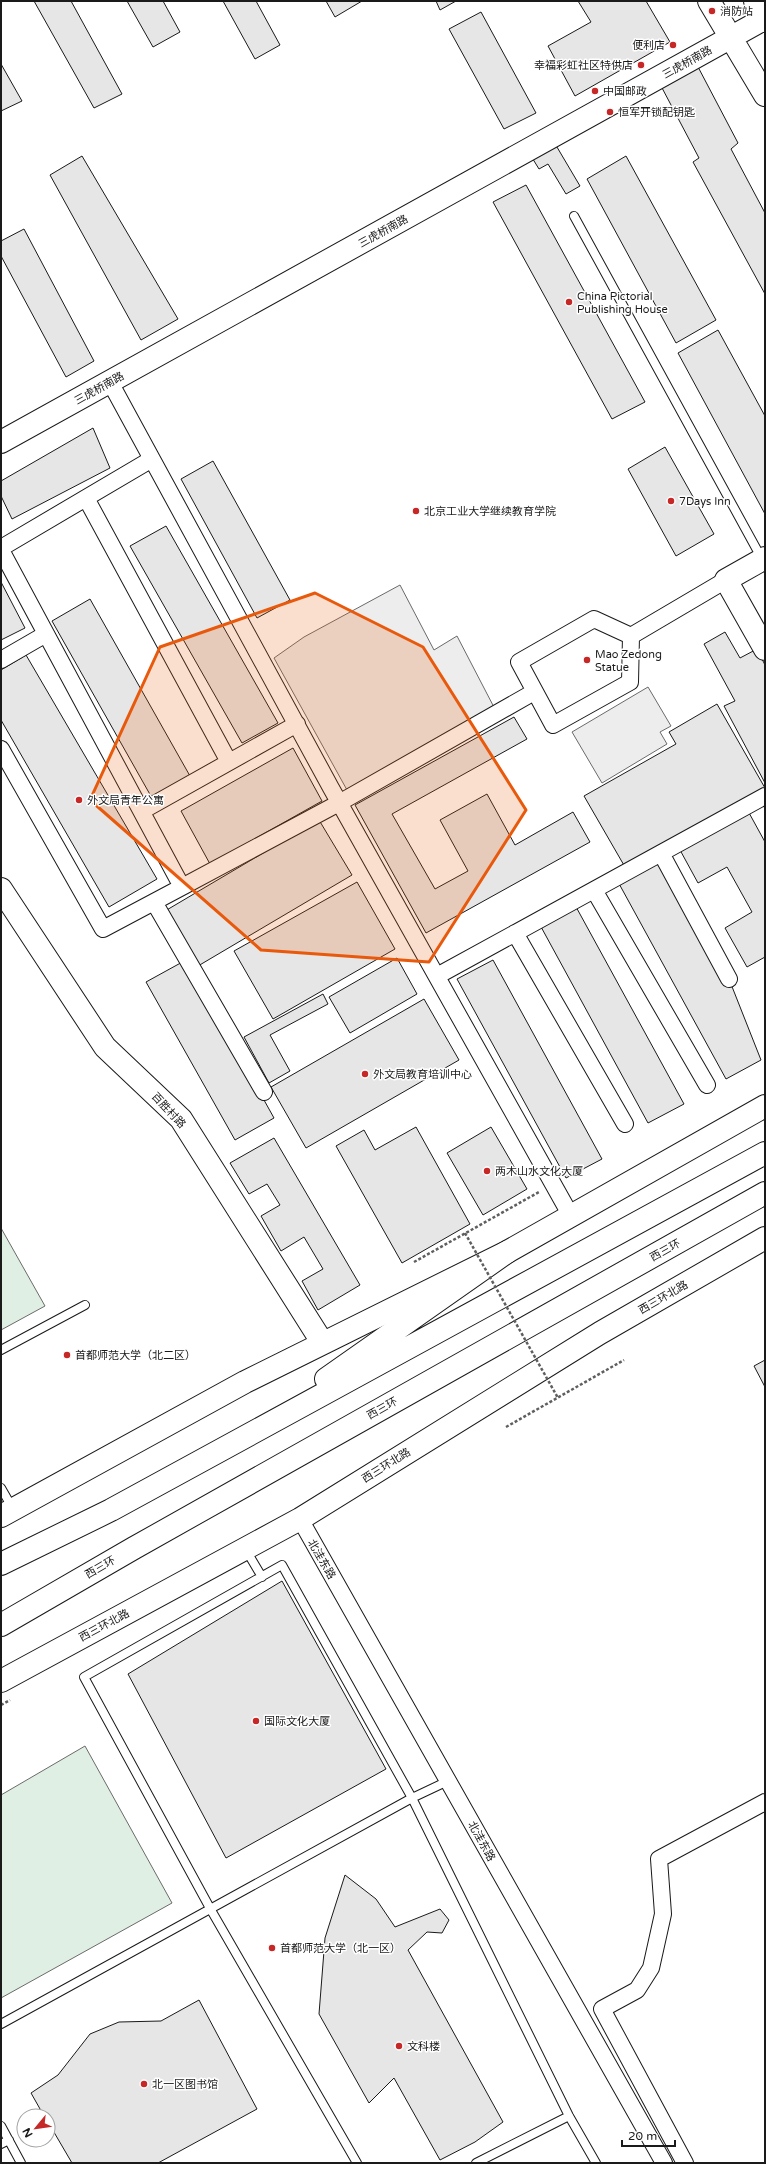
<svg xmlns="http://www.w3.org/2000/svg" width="766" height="2164" font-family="'Varela Round','Noto Sans SC',sans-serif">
  <rect width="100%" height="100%" fill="#fff"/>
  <!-- green -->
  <path fill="#e0efe3" stroke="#6a6a6a" d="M1,1228L45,1306L1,1330Z
    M85,1746L172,1903L1,1998V1795Z"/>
  <!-- parking -->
  <path fill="#ededed" stroke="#6a6a6a" d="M400,585L434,650L457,636L497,713L347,790L274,658L304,637Z
    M648,687L671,726L660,732L667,744L602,783L572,732Z"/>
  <!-- building -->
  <path fill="#e6e6e6" stroke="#1a1a1a" d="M34,1H71L122,94L94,108Z
    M127,1H163L180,32L153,47Z
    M223,1H256L280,45L255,59Z
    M326,1H362L335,17Z
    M436,1H456L440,10Z
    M578,1H646L670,42L575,96L548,46L591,22Z
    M481,12L536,113L504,129L449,29Z
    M1,64L22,101L1,111Z
    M697,65L738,143L731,149L765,213V294L693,162L699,158L661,86Z
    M554,142L580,186L566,194L548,164L539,169L531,156Z
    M82,156L178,319L141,340L50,175Z
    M626,156L716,320L676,343L587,179Z
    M526,185L645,402L612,419L493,202Z
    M24,229L94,361L66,377L1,256V241Z
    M718,330L765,416V514L678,353Z
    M93,428L110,468L12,519L1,496V481Z
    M665,447L714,534L676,556L628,469Z
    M213,461L290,600L257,618L181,479Z
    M166,526L278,723L242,743L130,546Z
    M1,582L25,628L1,640Z
    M90,599L190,776L152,798L52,621Z
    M725,632L740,658L757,649L765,665V783L724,706L735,701L704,644Z
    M26,655L157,879L109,907L1,720V670Z
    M717,704L765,788L625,867L584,796L676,744L669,732Z
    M514,717L527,739L392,814L435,889L468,871L440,820L487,794L515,845L573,812L590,842L426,933L355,805Z
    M293,748L322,801L210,864L181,811Z
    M748,811L765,842V957L747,967L725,928L752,912L727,867L698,883L680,850Z
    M319,820L352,875L198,966L165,911Z
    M661,853L729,979L761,1060L726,1079L617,880Z
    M357,882L395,949L273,1019L234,951Z
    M575,905L684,1104L648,1123L540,925Z
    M397,958L417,994L350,1033L329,997Z
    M186,960L274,1118L235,1140L146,982Z
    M493,960L602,1159L566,1178L457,979Z
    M323,994L328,1004L270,1035L290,1071L269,1083L244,1037Z
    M424,999L459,1060L306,1148L271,1087Z
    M416,1127L470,1224L402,1263L336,1146L364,1130L375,1150Z
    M491,1127L527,1189L483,1215L447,1153Z
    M274,1138L360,1285L318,1310L302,1281L323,1269L304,1237L281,1251L261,1216L280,1205L267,1184L249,1194L230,1163Z
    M765,1360V1387L754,1366Z
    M282,1581L386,1769L226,1858L128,1674Z
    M345,1875L376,1899L395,1927L440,1909L449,1920L442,1933L427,1932L408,1950L503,2122L475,2142L440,2160L394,2078L369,2103L319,2014L325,1938Z
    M199,2000L257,2109L158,2163H72L48,2122V2116H44L31,2093L58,2075L90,2034L119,2022L161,2021Z"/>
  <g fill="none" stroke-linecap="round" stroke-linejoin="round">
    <defs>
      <path id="lane" d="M574,216L762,559
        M1,1350L85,1305
        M1,1488L13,1509
        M246,1550L262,1577
        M1,2024L412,1798L448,1781
        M1,2126L21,2163
        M1,2144L9,2140
        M357,2163L211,1910L84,1677L282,1565L412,1798L569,2116L596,2163
        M476,2163L569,2116"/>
      <path id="street" d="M110,382L331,788L571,1216
        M86,498L229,762
        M1,548L152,459
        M1,550L182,887L339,803L534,692
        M594,619L631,636L630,682L553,725L519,662Z
        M631,636L726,580
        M1,660L46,634
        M1,749L103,929L182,887
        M142,811L297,724
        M661,853L729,979
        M594,890L707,1085
        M154,902L264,1092
        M515,933L625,1124
        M437,976L765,796
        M300,1519L664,2163
        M685,2163L602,2009L637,1990L651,1968L663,1914L659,1859L765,1802"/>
      <path id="secondary" d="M709,1L765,95
        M1,442L764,19
        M765,558L726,580L765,649
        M1,889L105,1047L181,1119L322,1342
        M1,1516L245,1382L507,1252L765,1106
        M1,1681L300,1519L600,1333L765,1238"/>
      <path id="primary" d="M755,1L765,21"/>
      <path id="highway" d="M326,1379L507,1252
        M1,1564L111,1510L765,1153
        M1,1625L134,1548L765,1193"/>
    </defs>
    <!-- lane casing -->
    <use href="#lane" stroke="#1a1a1a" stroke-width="10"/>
    <!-- street casing -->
    <use href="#street" stroke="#1a1a1a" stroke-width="18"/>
    <!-- secondary casing -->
    <use href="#secondary" stroke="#1a1a1a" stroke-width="24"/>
    <!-- primary casing -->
    <use href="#primary" stroke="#1a1a1a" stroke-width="24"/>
    <!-- highway casing -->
    <use href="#highway" stroke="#1a1a1a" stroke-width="24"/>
    <!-- path -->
    <path stroke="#5f5f5f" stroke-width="2.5" stroke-dasharray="3 2" stroke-linecap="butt" d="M414,1262L539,1192
      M506,1427L624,1360
      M1,1705L10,1700"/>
    <!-- lane -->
    <use href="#lane" stroke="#fff" stroke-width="8"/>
    <!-- street -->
    <use href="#street" stroke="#fff" stroke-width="16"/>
    <!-- secondary -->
    <use href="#secondary" stroke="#fff" stroke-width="22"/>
    <!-- primary -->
    <use href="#primary" stroke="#fff" stroke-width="22"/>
    <!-- highway -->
    <use href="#highway" stroke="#fff" stroke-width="22"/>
    <!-- path-bridge -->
    <path stroke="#5f5f5f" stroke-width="2.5" stroke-dasharray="3 2" stroke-linecap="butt" d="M465,1233L558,1398"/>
  </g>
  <!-- marked area -->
  <path fill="#e8590c" fill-opacity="0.2" stroke="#e8590c" stroke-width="3" stroke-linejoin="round" d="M315,593L423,647L526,810L429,962L261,950L90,800L160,647Z"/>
  <!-- markers -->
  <g fill="#c62828" stroke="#fff" stroke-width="1.5">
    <circle cx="712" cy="11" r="4"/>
    <circle cx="673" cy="45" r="4"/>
    <circle cx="641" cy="65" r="4"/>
    <circle cx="595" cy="91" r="4"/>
    <circle cx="610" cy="112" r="4"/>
    <circle cx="569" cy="302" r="4"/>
    <circle cx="671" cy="501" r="4"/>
    <circle cx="416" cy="511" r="4"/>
    <circle cx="587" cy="660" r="4"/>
    <circle cx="79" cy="800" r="4"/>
    <circle cx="365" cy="1074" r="4"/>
    <circle cx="487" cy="1171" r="4"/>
    <circle cx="67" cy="1355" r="4"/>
    <circle cx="256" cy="1721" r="4"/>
    <circle cx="272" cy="1948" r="4"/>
    <circle cx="399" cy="2046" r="4"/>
    <circle cx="144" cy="2084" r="4"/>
  </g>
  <g text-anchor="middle" stroke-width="3" stroke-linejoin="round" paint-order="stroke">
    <!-- poi labels -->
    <g font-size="11" fill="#1a1a1a" stroke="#fff" text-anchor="start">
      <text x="720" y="15">消防站</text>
      <text x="665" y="49" text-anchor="end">便利店</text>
      <text x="633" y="69" text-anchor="end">幸福彩虹社区特供店</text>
      <text x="603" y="95">中国邮政</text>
      <text x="618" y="116">恒军开锁配钥匙</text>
      <text x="577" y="300">China Pictorial<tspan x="577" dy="13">Publishing House</tspan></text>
      <text x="679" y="505">7Days Inn</text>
      <text x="424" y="515">北京工业大学继续教育学院</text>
      <text x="595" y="658">Mao Zedong<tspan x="595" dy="13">Statue</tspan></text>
      <text x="87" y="804">外文局青年公寓</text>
      <text x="373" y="1078">外文局教育培训中心</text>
      <text x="495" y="1175">两木山水文化大厦</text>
      <text x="75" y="1359">首都师范大学（北二区）</text>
      <text x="264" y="1725">国际文化大厦</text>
      <text x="280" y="1952">首都师范大学（北一区）</text>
      <text x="407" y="2050">文科楼</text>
      <text x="152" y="2088">北一区图书馆</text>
    </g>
    <!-- street labels -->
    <g font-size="11" fill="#1a1a1a" stroke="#fff">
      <text transform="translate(687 62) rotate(-29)" y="4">三虎桥南路</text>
      <text transform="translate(383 231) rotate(-29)" y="4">三虎桥南路</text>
      <text transform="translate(99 388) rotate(-29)" y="4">三虎桥南路</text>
      <text transform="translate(169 1110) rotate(47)" y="4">百胜村路</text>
      <text transform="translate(665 1250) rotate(-29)" y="4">西三环</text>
      <text transform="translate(663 1297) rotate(-30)" y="4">西三环北路</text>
      <text transform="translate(382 1408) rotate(-29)" y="4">西三环</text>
      <text transform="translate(386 1465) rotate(-32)" y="4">西三环北路</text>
      <text transform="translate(322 1559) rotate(60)" y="4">北洼东路</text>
      <text transform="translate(100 1567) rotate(-30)" y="4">西三环</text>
      <text transform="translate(104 1625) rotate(-28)" y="4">西三环北路</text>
      <text transform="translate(482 1841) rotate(61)" y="4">北洼东路</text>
    </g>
  </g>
  <!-- border -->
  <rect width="766" height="2164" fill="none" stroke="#1a1a1a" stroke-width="4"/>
  <!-- north arrow -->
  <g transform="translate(36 2128) rotate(241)"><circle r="19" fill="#ffffff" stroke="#a3a3a3"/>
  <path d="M0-3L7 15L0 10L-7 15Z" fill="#c62828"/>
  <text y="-6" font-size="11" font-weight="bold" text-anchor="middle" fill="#1a1a1a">N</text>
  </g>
  <!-- scale -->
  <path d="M622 2140v6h53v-6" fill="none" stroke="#1a1a1a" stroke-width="2"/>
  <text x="628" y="2140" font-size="12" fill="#1a1a1a" stroke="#ffffff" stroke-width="3" paint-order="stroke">20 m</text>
</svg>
